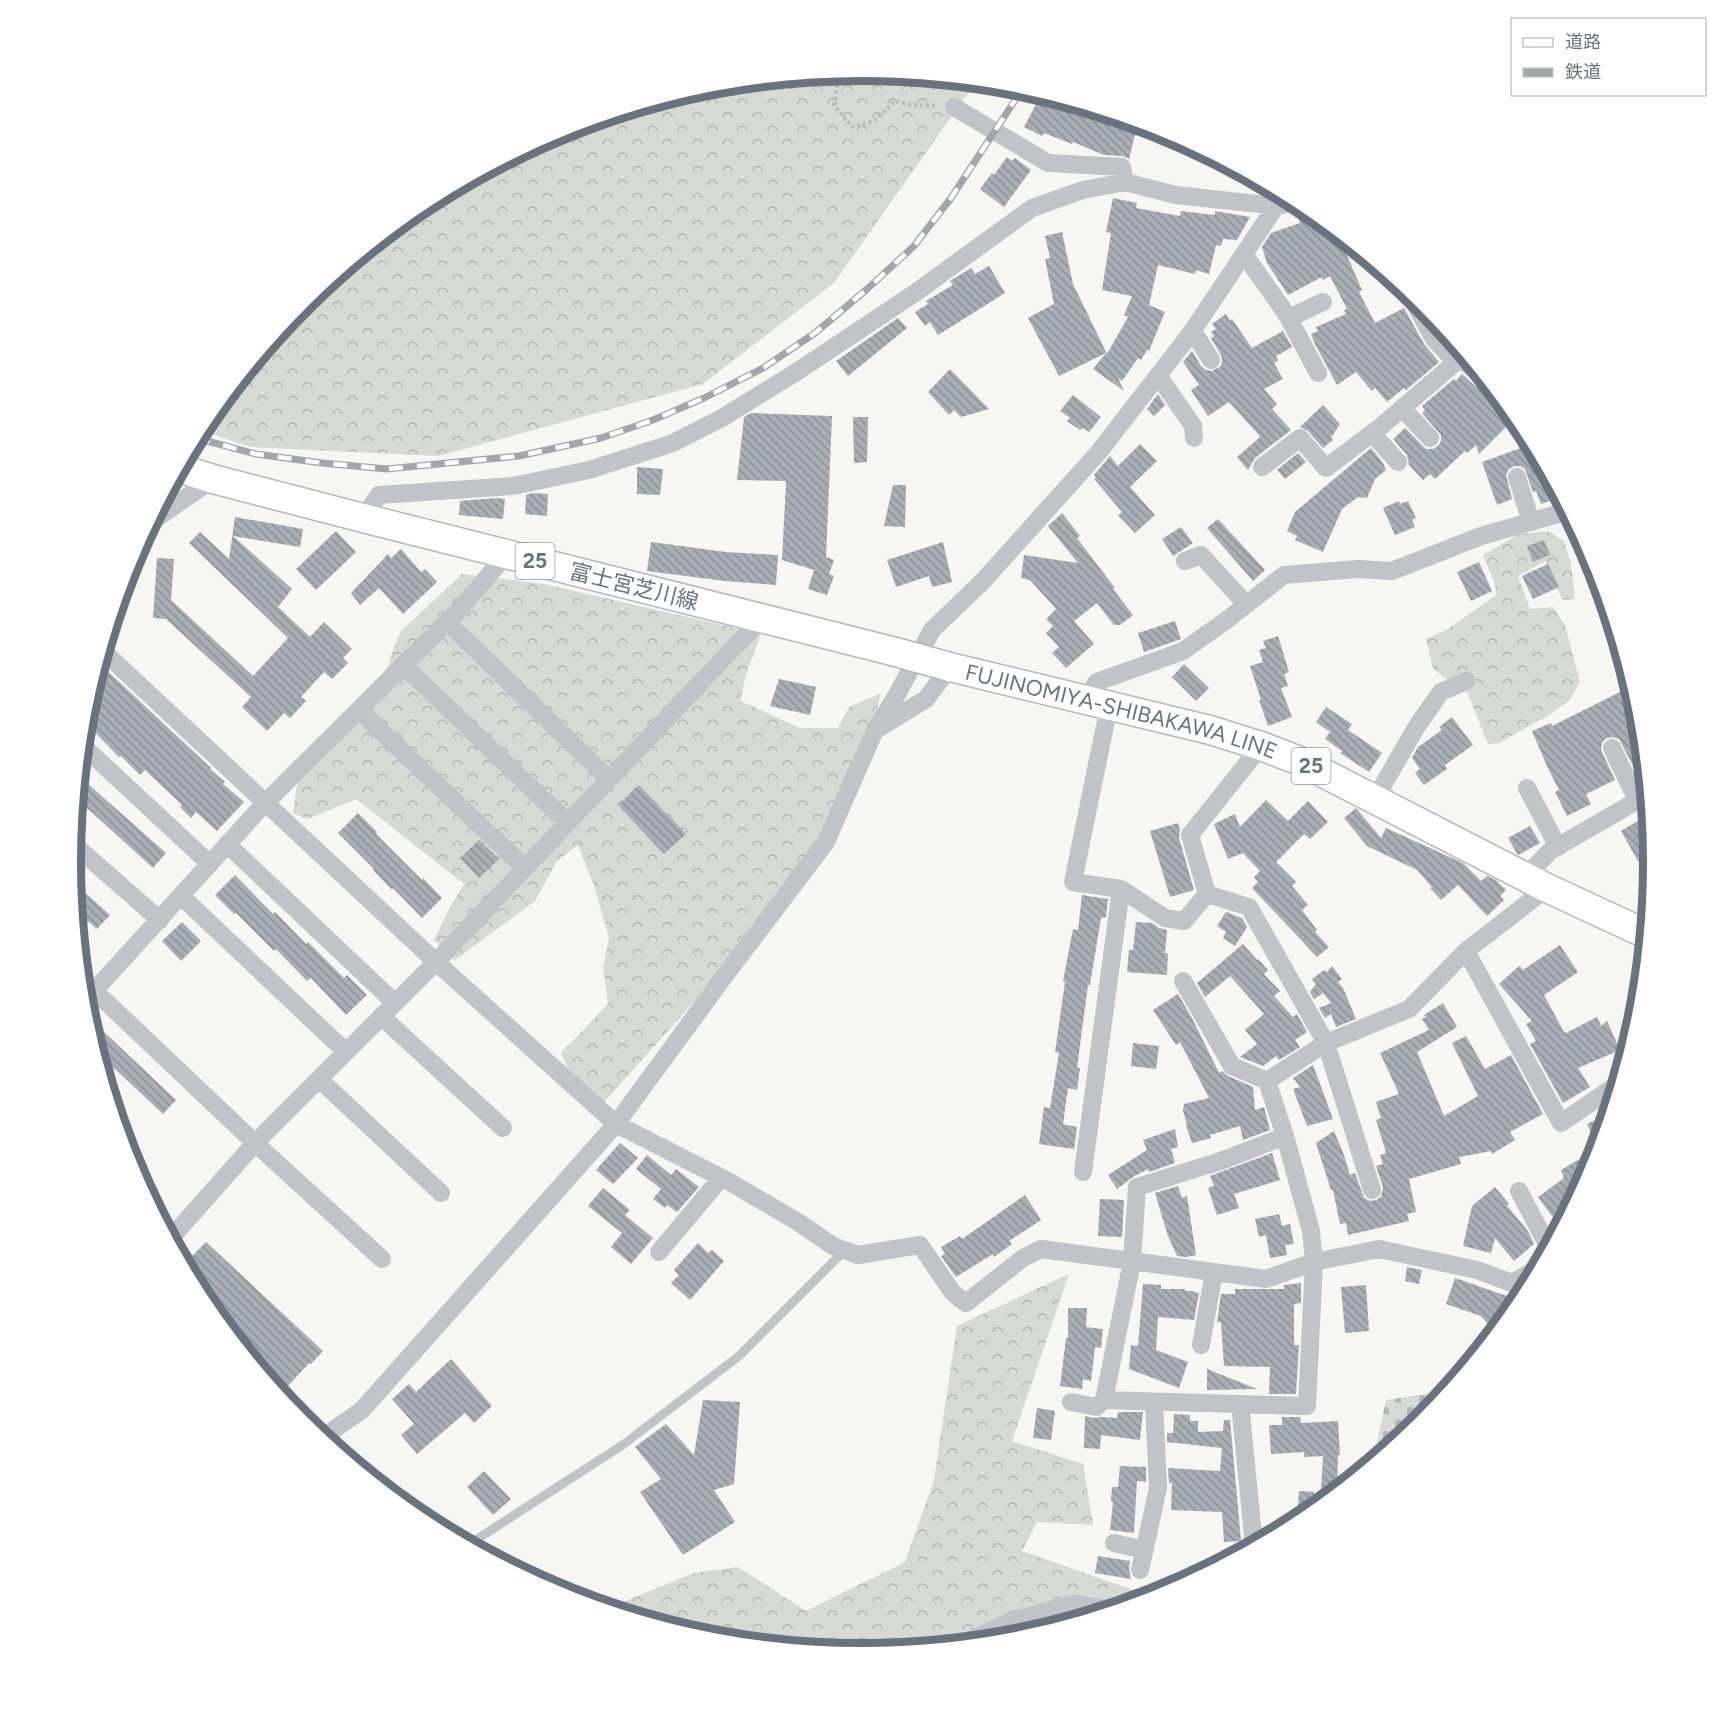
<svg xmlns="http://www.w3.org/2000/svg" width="1724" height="1724" font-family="Figtree,'Noto Sans JP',sans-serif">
  <defs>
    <pattern id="forest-crowns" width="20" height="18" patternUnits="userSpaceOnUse" patternTransform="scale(1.5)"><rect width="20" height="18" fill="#d5dbd3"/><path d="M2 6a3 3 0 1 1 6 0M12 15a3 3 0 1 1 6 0" fill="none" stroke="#b1b6b1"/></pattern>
    <pattern id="cemetery-stones" width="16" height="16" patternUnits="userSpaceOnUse" patternTransform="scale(1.5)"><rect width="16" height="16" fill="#d5dbd3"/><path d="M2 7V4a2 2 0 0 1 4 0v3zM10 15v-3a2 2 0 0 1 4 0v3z" fill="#b1b6b1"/></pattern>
    <pattern id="building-back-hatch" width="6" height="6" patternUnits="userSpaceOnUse" patternTransform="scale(1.5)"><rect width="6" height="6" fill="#a8aeb5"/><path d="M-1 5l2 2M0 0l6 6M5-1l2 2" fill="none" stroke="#8d9299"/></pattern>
  </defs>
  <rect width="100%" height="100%" fill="#f6f6f3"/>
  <!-- forest -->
  <path fill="url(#forest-crowns)" d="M862,71L976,82L834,283L703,384L438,456L250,447L200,430L204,422L303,302L423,204L559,131L708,86Z
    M1548,531L1564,541L1571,563L1575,599L1562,600L1546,561L1518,576L1530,609L1553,607L1565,625L1580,682L1569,701L1549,715L1499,743L1488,744L1467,692L1452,683L1433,669L1426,639L1448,629L1496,595L1495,584L1483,555L1519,534Z
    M462,574L544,584L761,634L745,677L741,701L800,728H838L849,707L881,693L861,777L809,878L712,982L605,1101L576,1088L561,1053L608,1004L603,967L609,938L594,886L578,845L557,861L535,901L455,960L434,940L450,907L464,884L356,799L308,819L293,813L299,769L379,698L393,649L401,631Z
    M1069,1274L1012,1441L1083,1464L1093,1525L1037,1522L1022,1551L1153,1597L1016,1638L862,1653L707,1638L608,1608L694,1573L738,1567L806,1611L905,1562L934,1480L957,1326Z"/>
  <!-- cemetery -->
  <path fill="url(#cemetery-stones)" d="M1447,1391L1421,1422L1373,1462L1386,1400Z"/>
  <!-- building -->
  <path fill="url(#building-back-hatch)" d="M1042,93L1079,105L1078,106L1117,123L1119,117L1138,122L1129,159L1123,156L1104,155L1073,142L1072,144L1044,133L1042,136L1024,127Z
    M1007,157L1012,161L1015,158L1031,170L1004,207L980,189L992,173L994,175Z
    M1113,198L1137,203L1136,208L1180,216L1181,211L1215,215V211L1250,217L1237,240L1223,239L1221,246L1216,245L1209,274L1196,270L1195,274L1158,265L1149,305L1165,312L1149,351L1147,350L1141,360L1138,358L1122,381L1118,378L1124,391L1093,369L1106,353L1059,376L1028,318L1054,304L1045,259L1050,258L1045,236L1062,232L1073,284L1107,354L1128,317L1124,315L1132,296L1102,290L1111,233L1106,232Z
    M1313,214L1354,246L1345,251L1362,290L1359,292L1375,323L1404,308L1424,344L1439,362L1406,390L1404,388L1387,402L1375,388L1372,391L1356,372L1337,385L1315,344L1311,334L1318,331L1316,327L1346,314L1344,310L1347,309L1330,276L1323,280L1322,277L1288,295L1267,263L1262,247L1271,233L1300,223L1298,218Z
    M989,266L1005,293L938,335L930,322L925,326L915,312L928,304L926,301L953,285L950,281L971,268L975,274Z
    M1226,314L1230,321L1232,319L1252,348L1283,331L1292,347L1276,356L1278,361L1274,363L1283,379L1264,389L1277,404L1272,409L1291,430L1255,458L1248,470L1237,457L1260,437L1259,435L1229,402L1208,416L1191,390L1199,385L1183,362L1192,351L1201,366L1206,370L1212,371L1221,366L1222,360L1221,355L1211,338L1214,336L1211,332L1216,329L1212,324Z
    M898,318L907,328L848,376L836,361Z
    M950,369L989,409L961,417L954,410L949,415L928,392Z
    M1462,374L1484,394L1486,392L1508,414L1504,417L1510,423L1479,454L1476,445L1467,453L1465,451L1435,479L1430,474L1423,480L1409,465L1407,455L1393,439L1405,428L1426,449H1433L1438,446L1441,441V435L1422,413L1425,410L1422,406L1454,379L1456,381Z
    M1158,394L1165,405L1154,416L1147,409Z
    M1073,395L1101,417L1089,432L1083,428L1080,430L1067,421L1070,418L1060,411Z
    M1323,405L1340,424L1331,438L1333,440L1323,448L1308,431L1300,427Z
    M751,413L832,416L826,557L834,560L829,574L834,576L827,595L808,589L814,570L782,560L786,481L737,480L744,417Z
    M853,417H868L867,462L854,463Z
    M1140,444L1157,461L1130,487L1155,515L1135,533L1118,515L1122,512L1094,479L1096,478L1094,475L1110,456L1118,466Z
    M1532,444L1560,497L1541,504L1536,491L1533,492L1525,469L1520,466H1514L1509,469L1506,475L1512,499L1497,505L1482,462Z
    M1371,448L1383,463L1386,470L1375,479L1367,498L1358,497L1342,509L1323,552L1295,540L1297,536L1287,531L1295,512Z
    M1298,453L1306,462L1285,479L1277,470Z
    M637,467L663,469L660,495L637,494Z
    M893,485H906L905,527L884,526Z
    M532,493L548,494L547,516L525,514L526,495Z
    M497,498L505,499L503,519L459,515L460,501Z
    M1399,501L1400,504L1408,501L1416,518L1412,520L1415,527L1395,535L1383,508Z
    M1062,513L1080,536L1077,538L1115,588L1113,589L1133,615L1120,625H1114L1097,603L1074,621L1094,644L1066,668L1052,653L1059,647L1046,633L1053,626L1046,619L1056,609L1030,580L1021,578L1024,555L1078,563L1048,526Z
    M235,517L303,529L300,547L233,536L292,589L278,607L310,637L324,622L352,649L343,658L348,663L332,679L324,672L301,697L306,701L290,718L284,713L267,731L242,707L251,697L166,619L153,618L157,558L174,559L171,600L253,676L288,638L189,543L200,532L229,559Z
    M1218,519L1265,570L1253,581L1207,528Z
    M1181,527L1193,543L1173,556L1162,539Z
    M336,531L356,552L316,590L296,569Z
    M1544,540L1550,555L1533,562L1527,546Z
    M651,542L726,552L778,555L776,585L725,581L647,571Z
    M943,542L952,582L932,587L929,576L896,587L887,560Z
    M401,549L421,572L425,569L437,582L403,614L379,588L360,605L351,593L388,554L391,558Z
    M1479,562L1492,591L1471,601L1457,572Z
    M1548,564L1559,587L1533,599L1522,576Z
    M1175,621L1181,639L1144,652L1138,633Z
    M1278,636L1289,672L1284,674L1288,686L1281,688L1292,717L1268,726L1259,700H1261L1250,666L1263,662L1259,650L1266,648L1263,641Z
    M99,663L211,768L210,769L225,782L223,784L244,802L217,831L196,812L191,818L180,807L182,805L145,770L140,775L121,756L119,757L84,721L86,707Z
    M1184,664L1209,688L1196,701L1172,677Z
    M779,679L816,687L810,715L770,706Z
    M1624,690L1639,719L1644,766L1635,770L1619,739L1612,737L1607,738L1603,741L1601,747L1602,752L1615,780L1586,794L1591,804L1567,816L1555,792L1559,790L1546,764L1532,731L1551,723L1552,726Z
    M1326,707L1352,724L1348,730L1382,753L1369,772L1340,753L1342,751L1325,739L1330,732L1316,722Z
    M1452,717L1473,745L1445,765L1447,769L1424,785L1415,773L1420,769L1412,758L1418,747L1442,730L1439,727Z
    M79,776L166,853L153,868L77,799Z
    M639,785L686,834L664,854L618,805Z
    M1266,800L1288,821L1308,801L1328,822L1310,839L1304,834L1276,862L1296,882L1292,886L1308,905L1302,910L1317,930L1315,932L1329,947L1317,957L1252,888L1258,882L1254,877L1260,871L1243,853L1228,859L1214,824L1235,814L1240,827Z
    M1356,808L1381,838L1386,828L1463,863L1481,881L1487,876L1496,880L1506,890L1500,896L1504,900L1487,916L1458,885L1441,900L1430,888L1432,887L1417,870L1367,846L1344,818Z
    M358,813L377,832L376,834L422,880L423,878L442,898L422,918L393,888L392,890L373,870L374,869L338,833Z
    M1644,817L1650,827L1653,862L1651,884L1621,831Z
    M1178,823L1180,830L1179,838L1194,890L1170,897L1150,831Z
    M1530,826L1540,843L1518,855L1508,838Z
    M479,840L499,859L479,878L460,858Z
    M235,875L273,914L275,912L306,944L308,942L344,978L347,975L367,995L346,1015L311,978L307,981L276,949L274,951L236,913L234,914L215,895Z
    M73,882L110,915L97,929L75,910Z
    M1082,895L1108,899L1106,917L1101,918L1090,985H1088L1077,1068H1080L1077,1090L1068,1088L1063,1124L1077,1127L1074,1149L1039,1144L1044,1107L1050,1108L1059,1053L1055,1052L1065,982L1063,981L1073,929L1078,930Z
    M1226,912L1242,918L1247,927L1235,946L1223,938L1226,932L1217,926Z
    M182,922L201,941L181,961L162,941Z
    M1136,922L1152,923L1159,928L1167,930L1165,953H1168L1167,975L1127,972L1129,950H1133Z
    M1243,944L1257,960L1258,959L1268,970L1264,974L1280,991L1274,996L1293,1017L1297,1014L1307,1032L1295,1040L1300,1047L1279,1060L1276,1056L1263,1066L1240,1057L1257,1044L1245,1030L1264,1014L1230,976L1205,997L1197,983Z
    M1560,945L1578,972L1544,995L1564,1032L1566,1033L1597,1017L1601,1026L1607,1021L1620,1050L1578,1068L1590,1087L1563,1103L1530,1044L1536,1041L1526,1024L1532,1021L1499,984L1519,966L1523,970Z
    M1332,966L1342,979L1338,982L1343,988L1356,1019L1336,1027L1331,1014L1325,1018L1319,1008L1331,1003L1323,993L1314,999L1310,992L1316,984L1312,979L1324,970L1327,972Z
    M1178,994L1193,1020L1219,1073L1222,1071L1228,1076L1253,1087L1255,1110L1264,1107L1270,1130L1243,1140L1240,1126L1210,1135L1211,1138L1192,1143L1186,1126L1187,1125L1183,1111L1184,1104L1209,1098L1180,1042L1176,1045L1153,1010Z
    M1443,1003L1457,1027L1417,1052L1444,1116L1478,1096L1452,1043L1466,1036L1485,1069L1511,1055L1543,1114L1510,1132L1515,1140L1492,1154L1491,1151L1459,1157L1461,1164L1409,1179L1416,1212L1407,1214L1409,1221L1348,1235L1346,1223L1340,1224L1333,1190H1331L1316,1143L1334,1131L1344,1155L1350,1175L1355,1173L1364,1198L1370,1201L1376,1200L1381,1197L1383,1187L1376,1166L1383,1164L1380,1155L1386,1153L1376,1120L1381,1118L1376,1102L1399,1094L1380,1053L1429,1030L1422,1019L1426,1017L1424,1015Z
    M85,1014L176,1100L163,1114L96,1051Z
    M1133,1043L1159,1046L1156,1069L1131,1066Z
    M1313,1065L1333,1119L1307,1126L1293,1089L1300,1087L1293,1078Z
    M1609,1114L1593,1165L1560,1227L1538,1197L1564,1178L1561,1170L1598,1148L1587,1124Z
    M1175,1129L1178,1147L1171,1149L1175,1163L1149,1172L1148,1169L1133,1177L1117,1189L1108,1175L1147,1150L1143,1140Z
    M620,1143L638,1158L613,1184L596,1170Z
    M1272,1153L1280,1180L1234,1194L1239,1208L1217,1215L1208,1188L1214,1186L1210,1176Z
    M647,1155L671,1175L676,1169L699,1187L677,1212L667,1205L665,1208L653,1199L661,1189L636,1169Z
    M1178,1186L1182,1198L1187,1196L1196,1255L1186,1257L1177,1256L1168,1236L1155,1193Z
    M1495,1187L1509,1204L1507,1206L1528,1231L1534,1244L1514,1261L1495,1238L1491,1253L1463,1246L1472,1206Z
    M603,1188L630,1210L625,1215L653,1238L631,1264L611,1247L622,1233L588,1206Z
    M1025,1195L1041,1220L1009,1241L1012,1244L994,1257L993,1254L956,1277L941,1256L945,1254L941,1247L960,1236L962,1239Z
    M1100,1199L1124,1200L1122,1237L1098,1236Z
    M1279,1214L1282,1226L1290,1224L1294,1244L1285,1245L1287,1255L1270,1258L1266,1235L1259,1237L1255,1219Z
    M206,1242L323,1351L311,1364L309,1363L288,1386L226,1329L204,1301L184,1264Z
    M698,1243L708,1253L712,1250L724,1261L690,1300L671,1283L679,1275L674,1270Z
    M1407,1267L1422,1270L1419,1284L1405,1281Z
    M1455,1278L1507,1296L1501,1314L1508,1316L1495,1332L1481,1316L1446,1304Z
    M1301,1283V1303L1294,1304V1345H1299L1296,1394H1269L1270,1367L1224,1366L1221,1322H1217L1221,1294H1235V1289H1284V1285Z
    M1143,1284L1161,1285V1289H1185V1291H1193V1292L1199,1293L1194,1320L1158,1317L1156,1350L1188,1362L1179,1388L1129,1369L1131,1345L1138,1346Z
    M1366,1285L1369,1331L1345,1333L1341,1287Z
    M1068,1308H1087L1086,1327L1103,1329L1101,1348L1095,1347L1091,1381L1083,1379L1082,1389L1060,1386L1066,1338H1068Z
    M451,1359L492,1406L474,1423L465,1413L417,1454L401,1435L414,1424L392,1399L409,1384L416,1392Z
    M1207,1369L1257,1389L1207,1390Z
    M703,1400L740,1402L734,1484L714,1490L735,1522L683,1555L640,1492L661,1479L635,1447L666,1424L694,1455Z
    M1037,1408L1055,1411L1051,1440L1033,1438Z
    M1118,1412H1143L1140,1440L1101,1435L1100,1449L1084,1448L1085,1416L1094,1418L1101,1417L1117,1418Z
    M1174,1414L1190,1415V1421H1198V1432L1223,1431L1224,1420H1230L1241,1541L1224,1542L1222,1512L1171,1510L1172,1483H1169L1168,1468L1220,1471L1222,1448L1167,1442V1433H1173Z
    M1282,1417H1300L1301,1423L1338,1421L1340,1455H1338L1337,1491L1321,1490L1323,1456L1304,1457V1452L1271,1454L1269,1425H1282Z
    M1120,1466L1146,1467V1482L1137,1481L1134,1533L1110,1530L1113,1502L1111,1501L1112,1487H1118Z
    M484,1471L511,1499L493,1515L467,1487Z
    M1299,1491L1314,1492L1313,1511L1297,1523Z
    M1098,1556L1130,1561L1129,1568L1131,1579L1095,1573Z"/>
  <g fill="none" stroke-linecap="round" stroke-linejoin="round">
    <defs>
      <g id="primary">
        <path d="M179,468L213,479L363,518L892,651"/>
        <path id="s1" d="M950,667L1210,730L1261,746L1300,761L1547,888L1646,934"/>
      </g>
    </defs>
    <!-- primary casing -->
    <use href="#primary" stroke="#b4b7bb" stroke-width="31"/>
    <!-- path -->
    <path stroke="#b8babd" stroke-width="4" stroke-dasharray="3 3" stroke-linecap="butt" d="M839,73L834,105L852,127L874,121L895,101L911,105L937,106"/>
    <!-- lane -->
    <path stroke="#c0c3c7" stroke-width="9" d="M1456,362L1491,386
      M1584,542L1604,594
      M468,1545L624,1444L739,1356L845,1250"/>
    <!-- street -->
    <path stroke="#c0c3c7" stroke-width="18" d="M954,107L1048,163L1122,167L1125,182
      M1244,254L1287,315L1318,373
      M1289,318L1323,302
      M1193,331L1211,360
      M1158,375L1193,426L1194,438
      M1402,408L1430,438
      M1372,433L1398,462
      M1262,467L1300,438L1326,468L1379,428L1456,362L1434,339L1407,290
      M1517,477L1531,522
      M363,518L379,495L513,486L589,470L673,443L722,418L798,371L915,293L1032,208L1083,190L1125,182L1176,195L1276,206L1297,202
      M151,522L213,479
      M1185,561L1201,555L1246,604
      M447,622L609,779
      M103,651L436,962L616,1124L728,1181L798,1222L833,1246L858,1255L920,1245L953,1293L966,1303L1023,1258L1041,1249L1266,1279L1314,1262L1379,1249L1477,1270L1512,1283L1538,1268
      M403,665L568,823
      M1081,700L1090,692L1097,682L1183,651L1228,619L1284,575L1358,569L1392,571L1481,536L1568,511
      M359,710L525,868
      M879,728L926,699L950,667
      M82,745L210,864
      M1261,746L1190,835L1207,894L1249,907L1326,1043L1372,1190
      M1612,748L1637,800
      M1527,788L1558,847
      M1375,799L1417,726L1441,692L1466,681
      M72,843L160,920
      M227,844L395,1003
      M1526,876L1550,851L1647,795
      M1121,889L1165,918L1184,921L1207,894
      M181,896L346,1052
      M1466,951L1561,1123L1612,1088L1614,1095
      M82,979L255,1143L382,1259
      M1183,981L1232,1066L1267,1081
      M84,1002L265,803L458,611L507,554
      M381,1016L503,1128
      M319,1079L441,1193
      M1285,1136L1221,1161L1137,1187L1132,1262L1104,1400L1307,1406L1314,1262L1311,1231L1285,1136L1267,1081L1326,1043L1409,1009L1466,951L1547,888
      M1083,1172L1121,889L1073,882L1109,706
      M1519,1191L1549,1248
      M170,1239L255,1143L436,962L762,618
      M659,1252L721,1178
      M1201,1345L1214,1272
      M1071,1402L1096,1407L1104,1400
      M1240,1404L1254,1545
      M322,1438L362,1410L616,1124L723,978L826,842L875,730L895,698L932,630L983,581L1098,453L1191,333L1276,206
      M1114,1543L1144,1550
      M1140,1570L1158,1488L1154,1402
      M962,1644L1014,1620L1075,1604L1111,1610"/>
    <!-- primary -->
    <use href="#primary" stroke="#fff" stroke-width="28"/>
    <defs>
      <path id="rail" d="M196,438L256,454L322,463L387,469L519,456L601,438L653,420L704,398L763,368L815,333L866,290L914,246L951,198L1023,88"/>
    </defs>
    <!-- rail casing -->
    <use href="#rail" stroke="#a2a6ac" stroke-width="7"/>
    <!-- rail -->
    <use href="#rail" stroke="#fff" stroke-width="4.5" stroke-dasharray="14" stroke-linecap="butt"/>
    <defs>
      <path id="primary-bridge" d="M892,651L950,667"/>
    </defs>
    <!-- primary-bridge casing -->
    <use href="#primary-bridge" stroke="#b4b7bb" stroke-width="31" stroke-linecap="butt"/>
    <!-- primary-bridge -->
    <use href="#primary-bridge" stroke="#fff" stroke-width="28"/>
  </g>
  <g text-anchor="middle" stroke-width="6" stroke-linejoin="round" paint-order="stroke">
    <!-- shield labels -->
    <g fill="#fff" stroke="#959da7" stroke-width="1.5">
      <rect x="515.5" y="543" width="39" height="36" rx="4.5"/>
      <rect x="1291.5" y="748" width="39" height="36" rx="4.5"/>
    </g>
    <g font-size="21" font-weight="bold" fill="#687381">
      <text x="535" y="568">25</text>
      <text x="1311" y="773">25</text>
    </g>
    <!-- street labels -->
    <g font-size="22" fill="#687381" stroke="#fff">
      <text transform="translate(634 586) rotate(14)" y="8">富士宮芝川線</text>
      <text dy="8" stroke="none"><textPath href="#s1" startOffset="177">FUJINOMIYA-SHIBAKAWA LINE</textPath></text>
    </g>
  </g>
  <!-- crop -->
  <path d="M0 0H1724V1724H0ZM81 862a781 781 0 1 1 1562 0a781 781 0 1 1-1562 0Z" fill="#fff" fill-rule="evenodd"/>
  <path fill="none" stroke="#687381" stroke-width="8" d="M81 862a781 781 0 1 1 1562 0a781 781 0 1 1-1562 0Z"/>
  <!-- legend -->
  <rect x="1511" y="18" width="195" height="78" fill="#ffffff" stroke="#c3c7cd" stroke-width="1.5"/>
  <rect x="1523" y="38" width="30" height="9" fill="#ffffff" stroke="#c3c7cd" stroke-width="1.5"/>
  <text x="1565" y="48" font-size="18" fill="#687381">道路</text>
  <rect x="1523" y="68" width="30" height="9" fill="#a2a6ac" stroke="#c3c7cd" stroke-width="1.5"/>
  <text x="1565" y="78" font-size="18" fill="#687381">鉄道</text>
</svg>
